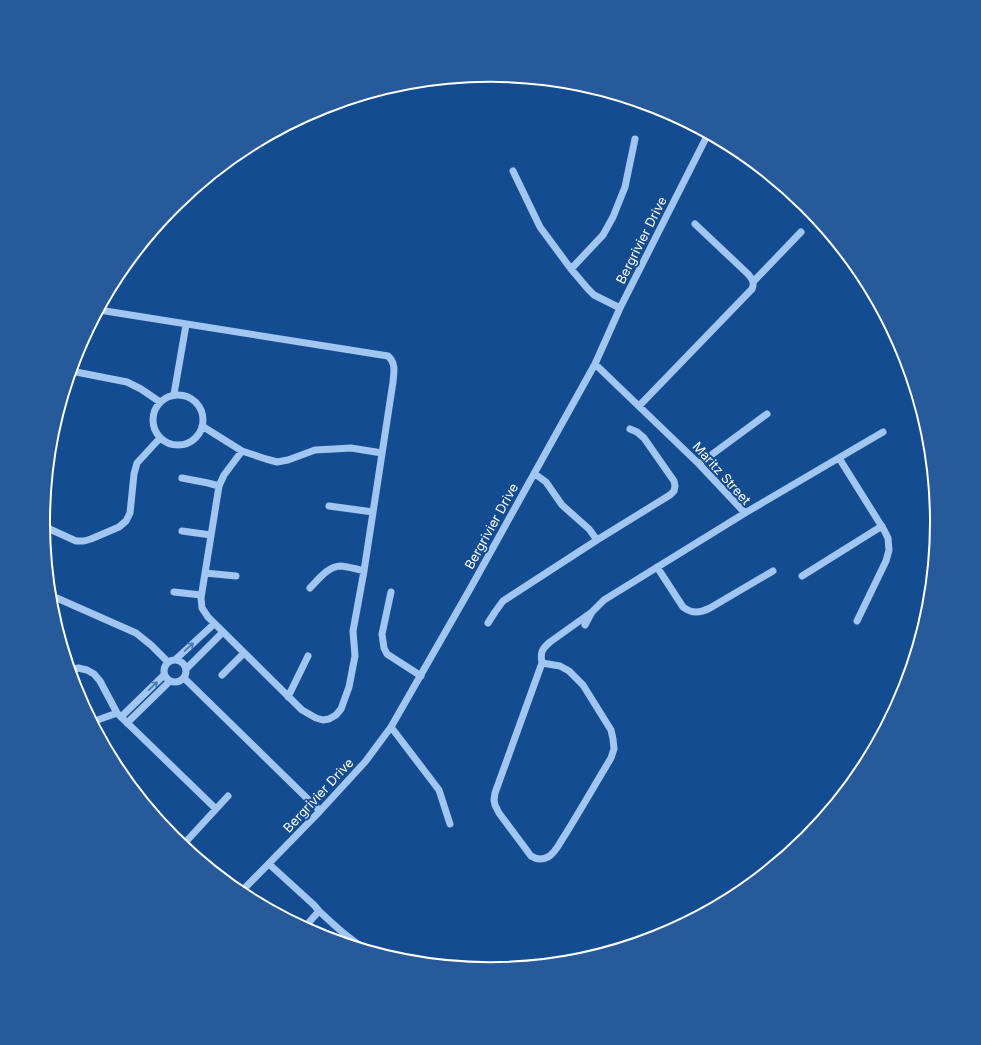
<svg xmlns="http://www.w3.org/2000/svg" width="981" height="1045" font-family="Inter,sans-serif">
  <rect width="100%" height="100%" fill="#144c91"/>
  <g fill="none" stroke-linecap="round" stroke-linejoin="round">
    <!-- minor -->
    <path stroke="#a1c6f1" stroke-width="7" d="M513,171L540,227L571,269L588,289L594,295L620,308
      M571,269L603,235L613,217L625,187L635,139
      M753,282L801,232
      M99,310L388,356C396,363 394,372 393,382L364,571L353,631L355,656L349,687L341,709L336,715L329,719L323,720L316,718L302,710L208,617L202,608L201,598L219,486L224,475L242,451
      M71,371L127,382L141,389L160,402
      M174,394L186,325
      M153 420a25 25 0 1 1 50 0a25 25 0 1 1-50 0Z
      M639,406L752,289C755,282 752,279 748,274L695,224
      M202,426L242,451L266,459L277,462L288,460L315,450L334,449L351,448L382,453
      M839,458L884,530L888,538L889,550L886,561L857,621
      M699,464L767,414
      M535,474L546,482L562,505L589,529L597,540
      M182,478L208,483L219,486
      M329,506L373,512
      M745,513L883,432
      M43,526L76,541H84L91,539L119,527L126,521L130,513L134,474L137,463L160,438
      M182,531L211,535
      M657,567L683,607C692,614 700,613 710,608L773,571
      M205,573L236,576
      M802,576L882,526
      M310,588C318,580 328,566 341,566C349,567 357,569 364,571
      M174,592L201,595
      M391,592L382,634L384,648L387,654L421,676
      M50,595L136,633L151,645L168,662
      M488,623L495,612L503,601L597,540L670,495L674,491L675,486L674,481L644,438L637,432L630,429
      M585,625L592,612L604,600L745,513L699,464L595,364
      M176,659L214,624
      M164 671a11 11 0 1 1 22 0a11 11 0 1 1-22 0Z
      M542,663L560,666L569,671L583,685L611,730L613,739L614,749L611,758C596,783 581,809 565,835C560,842 556,853 548,857C542,860 537,860 531,856L499,813L495,805L494,800L495,793L542,663C540,652 542,649 550,642L592,612
      M187,668L223,632
      M70,670L78,668L87,670L94,674L100,681L117,713L216,809
      M222,675L244,653
      M184,678L320,811
      M288,697L308,656
      M121,717L164,675
      M92,722L117,713
      M127,723L170,681
      M391,727L439,790L450,824
      M182,846L228,796
      M269,864L314,905L319,911L304,928
      M240,893L320,811L365,762L391,727L470,589L595,364L620,308L708,134
      M319,911C334,925 349,939 367,950"/>
  </g>
  <!-- one-way arrows -->
  <defs><path id="oneway-shaft" d="M-6 0H5M1.5-3L5.5 0L1.5 3" fill="none" stroke-width="1.6" stroke-linecap="round" stroke-linejoin="round"/></defs>
  <g stroke="#4577b3">
    <use href="#oneway-shaft" transform="translate(189 647) rotate(-43)"/>
    <use href="#oneway-shaft" transform="translate(153 686) rotate(-43)"/>
  </g>
  <g text-anchor="middle" stroke-width="4" stroke-linejoin="round" paint-order="stroke">
    <!-- street labels -->
    <g font-size="13" fill="#fff" stroke="#144c91">
      <text transform="translate(641 240) rotate(-63)" y="5">Bergrivier Drive</text>
      <text transform="translate(722 473) rotate(48)" y="5">Maritz Street</text>
      <text transform="translate(491 526) rotate(-61)" y="5">Bergrivier Drive</text>
      <text transform="translate(318 795) rotate(-47)" y="5">Bergrivier Drive</text>
    </g>
  </g>
  <!-- crop -->
  <path d="M0 0H981V1045H0ZM50 522a440 440 0 1 1 880 0a440 440 0 1 1-880 0Z" fill="#275a9a" fill-rule="evenodd"/>
  <path fill="none" stroke="#fff" stroke-width="2" d="M50 522a440 440 0 1 1 880 0a440 440 0 1 1-880 0Z"/>
</svg>
